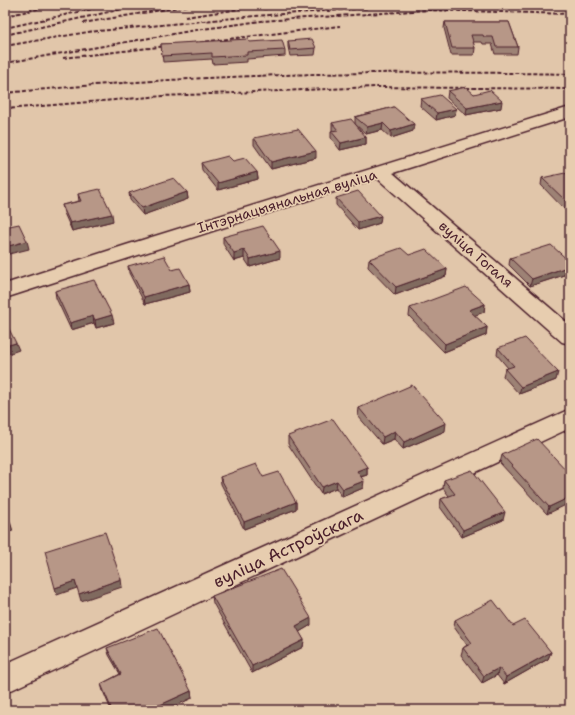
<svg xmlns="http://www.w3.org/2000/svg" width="575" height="715" font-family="'Shantell Sans',sans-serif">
  <rect width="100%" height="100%" fill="#e1c6aa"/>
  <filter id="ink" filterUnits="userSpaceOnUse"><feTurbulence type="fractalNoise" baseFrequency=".025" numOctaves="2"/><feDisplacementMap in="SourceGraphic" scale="8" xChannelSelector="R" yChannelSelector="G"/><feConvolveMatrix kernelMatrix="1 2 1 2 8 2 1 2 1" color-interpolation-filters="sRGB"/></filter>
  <g filter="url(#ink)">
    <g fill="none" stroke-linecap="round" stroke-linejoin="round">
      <defs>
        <path id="minor" d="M570,107V117L393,173L570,325V344L562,342L377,178L5,298V284L126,245Z
          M570,409V428L5,693V664Z"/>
      </defs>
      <!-- minor casing -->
      <use href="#minor" stroke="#4a1f2b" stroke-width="3"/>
      <!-- minor -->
      <use href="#minor" fill="#e7cdaf" fill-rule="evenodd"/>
      <!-- rail -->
      <path stroke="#4a1f2b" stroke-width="2" stroke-dasharray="4 2" stroke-linecap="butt" d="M524,7L570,6
        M263,9L299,5
        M5,16L56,5
        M185,17L268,5
        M83,23L191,5
        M5,28L110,5
        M88,32L255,16L369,8
        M5,35L140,5
        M5,46L94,31
        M63,58L340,26
        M5,63L196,30L261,21L428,10L570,14
        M5,93C193,74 381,70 570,74
        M5,109L163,96L375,87L570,89"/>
    </g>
    <!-- wall -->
    <path fill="#9d8274" stroke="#4a1f2b" d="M445,22H509L518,47L517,54H495L492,44H483L482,42H473L475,48L474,55H451L444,28Z
      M288,41L316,48L315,55L290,56L288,47Z
      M249,42L285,50V56L247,59V62L213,64L212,59L163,62L161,44Z
      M448,91L474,94L501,108L466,115L447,98Z
      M421,99L456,109L455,115L436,120L420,106Z
      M394,107L413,131L391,138L382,130L366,134L355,124V117Z
      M332,123L366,137V144L340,150L331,138V131H332Z
      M254,138L316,158L271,169L254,145Z
      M201,163L257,172L258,179L218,190L202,170Z
      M542,178H570V209L565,210L541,185Z
      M187,192L188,199L143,215L130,200L129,193Z
      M78,194L113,221L72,231L64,213L62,205L79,201Z
      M336,198L380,223L358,230L336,205Z
      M223,237L280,258L250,267L244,258L234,261L223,244Z
      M510,258L570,262V273L530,286L509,265Z
      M369,259L447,269L446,276L395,295L368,267Z
      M128,266L189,284L190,292L145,304L129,273Z
      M55,291L114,323L96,328L94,323L71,330L56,298Z
      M485,304L484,312L474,315L487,327L486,335L444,352L409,316L410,308Z
      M569,316H570V326L567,324Z
      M498,348L556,380L519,394L503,376L505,369L508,368L497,355Z
      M359,408L445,431L403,449L394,439L382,444L358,416Z
      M288,436L367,467V475L361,477L363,488L342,497L336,488L321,494L288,444Z
      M502,455L570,474L547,514L500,463Z
      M220,477H263L296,502V509L244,529L221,484Z
      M444,480L503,520L462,537L440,507L441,499L449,496L443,488Z
      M212,596L311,625L299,632L304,640L303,647L252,673L213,603Z
      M455,620L513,626L551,652L548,659L504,684L497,675L482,683L461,655L463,648L467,645L454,627Z
      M107,648L191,691L192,698L166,710H111L103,691L101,684L120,674L109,655Z"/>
    <!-- shaded-wall -->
    <path fill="#806a5e" stroke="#4a1f2b" d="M502,101L501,108L466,115L467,108Z
      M456,109L455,115L436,120L437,113Z
      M383,123L382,130L366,134L367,127Z
      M414,124L413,131L391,138V131Z
      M366,137V144L340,150L341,143Z
      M316,151V158L271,169V162Z
      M257,172L258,179L218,190V183Z
      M187,192L188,199L143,215L142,208Z
      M567,202H570V209L565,210Z
      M112,214L113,221L72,231L70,223Z
      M381,216L380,223L358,230V222Z
      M27,241L29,249L5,255V247Z
      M244,250V258L234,261V253Z
      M280,251V258L250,267V259Z
      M570,266V273L530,286L532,279Z
      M447,269L446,276L395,295L396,287Z
      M189,284L190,292L145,304L144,297Z
      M485,304L484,312L468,318L469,310Z
      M112,315L114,323L96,328L95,320Z
      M93,316L94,323L71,330L70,323Z
      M487,327L486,335L444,352L445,344Z
      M16,343L19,350L5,355V346Z
      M558,372L556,380L519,394L521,387Z
      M446,423L445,431L403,449L404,442Z
      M395,431L394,439L382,444L383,437Z
      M367,467V475L356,478L357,471Z
      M337,481L336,488L321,494L322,487Z
      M364,481L363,488L342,497L343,489Z
      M570,497V503L547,514L549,507Z
      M296,502V509L244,529V522Z
      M5,506L13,531L5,533Z
      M505,512L503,520L462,537L463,530Z
      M121,579L122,587L81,601L79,594Z
      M75,581L77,588L57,595L55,588Z
      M311,618V625L296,634V626Z
      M304,640L303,647L252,673V666Z
      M551,652L548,659L504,684L506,677Z
      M499,668L497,675L482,683L484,676Z
      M191,691L192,698L166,710H149Z"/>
    <!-- building -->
    <path fill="#b79787" stroke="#4a1f2b" d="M445,22H509L518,47H496L493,37H484L483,35H471L475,48H452Z
      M248,39L249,42L282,40L285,50L247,52V55L212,57V53L162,56L161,44Z
      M312,39L316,48L290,50L288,41Z
      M466,87L474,94L490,90L502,101L467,108L448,91Z
      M440,95L456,109L437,113L421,99Z
      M394,107L414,124L391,131L383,123L367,127L355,117Z
      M351,119L366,137L341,143L331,131L338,130L332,123Z
      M298,129L316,151L271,162L254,138Z
      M228,156L233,161L245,158L257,172L218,183L201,163Z
      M565,173L570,178V202H567L542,178Z
      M174,178L187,192L142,208L129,193Z
      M100,189L112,214L70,223L62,205L81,201L78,194Z
      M358,191L381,216L358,222L336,198Z
      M19,224L27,241L5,247V227Z
      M263,226L280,251L250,259L244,250L234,253L223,237Z
      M551,245L570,262V266L532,279L510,258Z
      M401,248L409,255L426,249L447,269L396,287L369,259Z
      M164,256L172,270L180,268L189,284L144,297L128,266Z
      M94,280L112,315L95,320L93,316L70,323L55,291Z
      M466,287L485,304L469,310L487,327L445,344L410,308Z
      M5,321L16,343L5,346Z
      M525,338L558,372L521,387L505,369L514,366L498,348Z
      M412,385L446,423L404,442L395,431L383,437L359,408Z
      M333,419L367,467L357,471L364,481L343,489L337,481L322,487L288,436Z
      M537,439L570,474V497L549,507L502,455Z
      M256,464L263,477L279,472L296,502L244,522L220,477Z
      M472,470L505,512L463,530L441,499L455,494L444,480Z
      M5,506L10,523L5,525Z
      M105,532L121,579L79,594L75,581L55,588L45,551Z
      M281,569L311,618L296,626L304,640L252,666L212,596Z
      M493,600L513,626L525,620L551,652L506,677L499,668L484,676L463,648L472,643L455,620Z
      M158,628L191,691L149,710H112L101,684L121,674L107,648Z
      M5,703L7,710H5Z"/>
  </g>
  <g text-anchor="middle" stroke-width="3.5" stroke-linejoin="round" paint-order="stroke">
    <!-- street labels -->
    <g font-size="14" fill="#4a1f2b" stroke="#e7cdaf">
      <text transform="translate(287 201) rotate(-17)" y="5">Інтэрнацыянальная вуліца</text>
      <text transform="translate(476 254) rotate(41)" y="5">вуліца Гогаля</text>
    </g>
    <!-- near-street labels -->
    <g font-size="17" fill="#4a1f2b" stroke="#e7cdaf">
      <text transform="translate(288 548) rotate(-25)" y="6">вуліца Астроўскага</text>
    </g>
  </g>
  <!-- margin -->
  <rect width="575" height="715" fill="none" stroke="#e7cdaf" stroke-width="20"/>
  <rect x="10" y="10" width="555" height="695" fill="none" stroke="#4a1f2b" stroke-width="1.5" filter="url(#ink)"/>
</svg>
